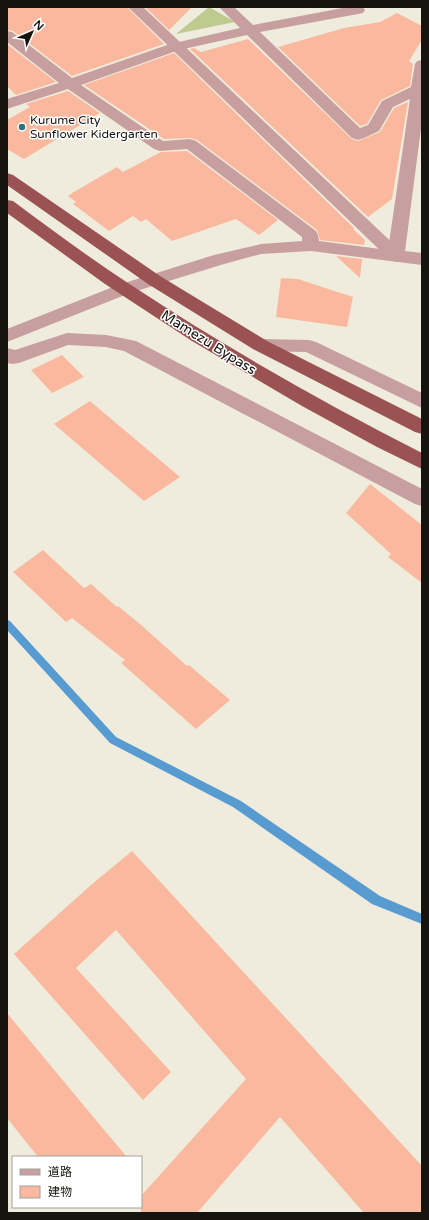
<svg xmlns="http://www.w3.org/2000/svg" width="429" height="1220" font-family="'Varela Round','Noto Sans JP',sans-serif">
  <rect width="100%" height="100%" fill="#efecdd"/>
  <!-- green -->
  <path fill="#beca90" d="M209,7L235,22L176,34Z"/>
  <g fill="none" stroke-linecap="round" stroke-linejoin="round">
    <!-- stream -->
    <path fill="#589bd1" fill-rule="evenodd" d="M7,620L10,621L116,737L241,801L380,896L422,914V924L372,904L233,807L110,743L7,630Z"/>
  </g>
  <!-- building -->
  <path fill="#fab99e" d="M7,7H127L164,44L72,76L13,31L7,30Z
    M145,7H192L169,30Z
    M397,13L422,26V40L409,61L413,64L410,86L381,100L367,124L360,126L278,47L344,28L380,22Z
    M248,39L352,139L358,141L380,132L394,108L408,102L392,199L368,217L190,49L194,48L201,52Z
    M7,44L56,82L16,95L7,86Z
    M174,53L354,228L353,229L365,240L364,245L320,240L317,230L197,140L190,138L164,139L84,85Z
    M68,91L100,113L24,159L7,149V120L30,107L26,104Z
    M187,151L278,220L259,235L236,219L172,241L146,219L141,222L133,216L109,231L73,204L76,202L68,196L73,193H72L117,167L123,172L161,152Z
    M336,256L362,259L360,278Z
    M281,278L298,279L353,297L347,327L276,317Z
    M62,355L84,377L52,393L31,370Z
    M90,401L180,477L144,501L54,424Z
    M370,484L422,525V583L388,557L391,554L346,513Z
    M43,550L84,588L91,584L117,607L118,606L140,624L187,666L189,665L230,700L196,729L121,663L125,660L72,618L66,622L13,572Z
    M132,851L422,1166V1213H364L280,1117L197,1213H141V1196L246,1079L116,930L76,968L171,1072L143,1100L14,954L91,885Z
    M7,1013L100,1125L127,1157H38L7,1118Z"/>
  <g fill="none" stroke-linecap="round" stroke-linejoin="round">
    <!-- minor -->
    <path fill="#c79f9e" fill-rule="evenodd" d="M219,7H234L253,25L348,7H363L365,10L363,13L358,14L260,32L360,128L368,125L382,101L411,87L415,64L417,61L422,60V121L405,251L422,253V265L311,251L261,254L224,264L130,293L7,342V329L118,285L214,255L261,244L302,241V237L187,149L160,151L154,149L68,89L7,109V99L59,83L7,42V31L12,32L72,78L170,44L240,28ZM247,35L352,138L358,140L364,138L379,131L393,107L410,99L388,250L319,241L318,235L316,231L196,141L190,139L163,141L81,85L179,50Z
      M67,333L106,335L136,341L422,489V506L415,504L124,351L106,347L68,345L19,363L12,364L7,363V348L15,350Z
      M260,339L309,340L316,342L422,393V408L306,352L260,351L253,349L251,345L253,341Z"/>
    <!-- tertiary -->
    <path fill="#c79f9e" fill-rule="evenodd" d="M128,7H143L402,252L405,256L402,260L396,262L390,260Z"/>
    <!-- trunk -->
    <path fill="#9a5253" fill-rule="evenodd" d="M7,173L13,175L160,276L267,341L422,419V434L415,432L253,349L148,284L7,185Z
      M7,200L13,201C52,230 91,259 131,285C225,347 322,402 422,453V469L377,447L302,406L192,341L105,284L7,213Z"/>
  </g>
  <!-- markers -->
  <circle fill="#2b747c" stroke="#fff" stroke-width="1.5" cx="22" cy="127" r="4"/>
  <g text-anchor="middle" stroke-width="3" stroke-linejoin="round" paint-order="stroke">
    <!-- far-poi labels -->
    <g font-size="12" fill="#15140f" stroke="#fff" text-anchor="start">
      <text x="30" y="124">Kurume City<tspan x="30" dy="14">Sunflower Kidergarten</tspan></text>
    </g>
    <!-- street labels -->
    <g font-size="14" fill="#15140f" stroke="#fff">
      <text transform="translate(209 342) rotate(32)" y="5">Mamezu Bypass</text>
    </g>
  </g>
  <!-- border -->
  <rect width="429" height="1220" fill="none" stroke="#15140f" stroke-width="16"/>
  <!-- legend -->
  <rect x="12" y="1156" width="130" height="52" fill="#ffffff" stroke="#a1a19f"/>
  <rect x="20" y="1169" width="20" height="6" fill="#c79f9e" stroke="#a1a19f"/>
  <text x="48" y="1176" font-size="12" fill="#15140f">道路</text>
  <rect x="20" y="1186" width="20" height="12" fill="#fab99e" stroke="#a1a19f"/>
  <text x="48" y="1196" font-size="12" fill="#15140f">建物</text>
  <!-- north arrow -->
  <g transform="translate(32 32) rotate(45)" stroke="#ffffff" stroke-width="3" paint-order="stroke">
  <path d="M0-3L7 15L0 10L-7 15Z" fill="#15140f"/>
  <text y="-6" font-size="11" font-weight="bold" text-anchor="middle" fill="#15140f">N</text>
  </g>
</svg>
